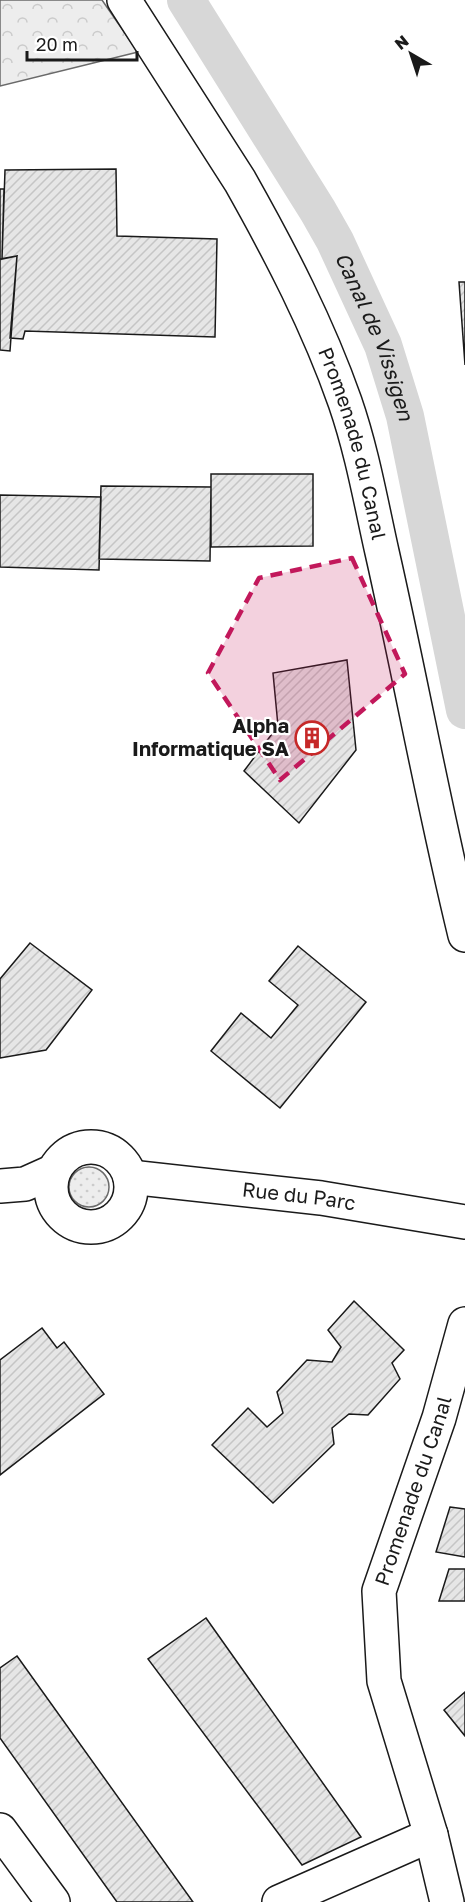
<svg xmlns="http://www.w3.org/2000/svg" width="465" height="1902" font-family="'Golos Text',sans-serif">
  <defs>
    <pattern id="grass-dots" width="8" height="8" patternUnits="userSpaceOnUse" patternTransform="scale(1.5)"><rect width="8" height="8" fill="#ededed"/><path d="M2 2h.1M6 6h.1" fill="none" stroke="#cbcbcb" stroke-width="1.8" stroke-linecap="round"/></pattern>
    <pattern id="park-crowns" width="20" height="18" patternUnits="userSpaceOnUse" patternTransform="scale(1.5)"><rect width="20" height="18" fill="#ededed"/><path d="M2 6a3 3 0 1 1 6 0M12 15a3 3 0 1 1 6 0" fill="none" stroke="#cbcbcb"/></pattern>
    <pattern id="building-hatch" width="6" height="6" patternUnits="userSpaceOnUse" patternTransform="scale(1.5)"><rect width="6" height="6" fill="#e6e6e6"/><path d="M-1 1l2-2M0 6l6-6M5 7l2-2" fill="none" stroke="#c5c5c5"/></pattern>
  </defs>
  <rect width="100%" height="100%" fill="#fff"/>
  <!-- grass -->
  <path fill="url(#grass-dots)" stroke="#6a6a6a" stroke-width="1.5" d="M69 1187a20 20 0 1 1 40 0a20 20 0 1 1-40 0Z"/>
  <!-- park -->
  <path fill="url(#park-crowns)" stroke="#6a6a6a" stroke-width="1.5" d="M0,0H102L138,52L0,86Z"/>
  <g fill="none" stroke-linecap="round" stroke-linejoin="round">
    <!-- canal -->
    <path stroke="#d7d7d7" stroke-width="38" id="s1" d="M186,0L318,211L335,241L383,345L405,416L465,710"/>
  </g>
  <!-- building -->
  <path fill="url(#building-hatch)" stroke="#1a1a1a" stroke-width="1.5" d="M116,169L117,236L217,239L215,337L25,331L23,339L10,338L17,256L2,259L5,170Z
    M0,189H4L2,259H0Z
    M17,256L10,351L0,350V259Z
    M459,282H465V365Z
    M211,474H313V546L211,547Z
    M101,486L211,487L210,561L99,559Z
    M0,495L101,497L99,570L0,567Z
    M347,660L356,750L299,823L244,771L278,726L273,673Z
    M30,943L92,990L46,1050L0,1058V979Z
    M298,946L366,1002L280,1108L211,1051L241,1013L271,1038L298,1005L269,981Z
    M354,1301L404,1350L392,1363L400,1379L368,1415L349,1414L332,1428L334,1444L273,1503L212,1445L248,1408L267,1427L283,1413L277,1392L307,1360L332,1362L341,1347L328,1330Z
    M42,1328L57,1348L64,1342L104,1394L0,1475V1360Z
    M450,1507L465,1509V1557L436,1552Z
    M449,1569H465V1601H439Z
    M206,1618L361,1837L302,1865L148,1659Z
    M17,1656L193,1902H117L0,1738V1668Z
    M465,1692V1736L444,1710Z"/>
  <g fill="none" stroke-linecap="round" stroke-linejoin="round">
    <defs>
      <g id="street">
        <path id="s2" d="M124,0L240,181C280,252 318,325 345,402C362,451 371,503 382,552C411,680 434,808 465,935"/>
        <circle cx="91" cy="1187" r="40"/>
        <path id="s3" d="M130,1177L321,1198L465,1222"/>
        <path d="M0,1186L25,1184L54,1171"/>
        <path d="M0,1830L53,1902"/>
        <path d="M279,1902L431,1835"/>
        <path id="s4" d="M447,1902L431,1835L384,1681L379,1591L439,1418L465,1324"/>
      </g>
    </defs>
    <!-- street casing -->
    <use href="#street" stroke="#1a1a1a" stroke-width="36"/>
    <!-- street -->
    <use href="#street" stroke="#fff" stroke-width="33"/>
  </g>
  <!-- marked area -->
  <path fill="#c2185b" fill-opacity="0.2" stroke="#c2185b" stroke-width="4.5" stroke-dasharray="12 8" stroke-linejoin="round" d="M352,558L405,674L280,780L208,673L259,578Z"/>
  <!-- icons -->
  <defs>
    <symbol id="building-ring" viewBox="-11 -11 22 22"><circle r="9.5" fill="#fff" stroke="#c62828" stroke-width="1.5"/><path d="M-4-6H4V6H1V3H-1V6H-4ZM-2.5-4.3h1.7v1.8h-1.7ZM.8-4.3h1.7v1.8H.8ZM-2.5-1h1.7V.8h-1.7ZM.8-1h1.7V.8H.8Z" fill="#c62828"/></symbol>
  </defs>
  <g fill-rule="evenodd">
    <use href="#building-ring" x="293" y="719" width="38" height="38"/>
  </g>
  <g text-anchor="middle" stroke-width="4.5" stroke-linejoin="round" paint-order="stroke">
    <!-- street labels -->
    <g font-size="20" fill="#1a1a1a" stroke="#fff">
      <text dy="7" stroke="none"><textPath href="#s2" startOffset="502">Promenade du Canal</textPath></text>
      <text dy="7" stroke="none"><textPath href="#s3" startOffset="170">Rue du Parc</textPath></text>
      <text dy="7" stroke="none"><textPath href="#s4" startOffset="426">Promenade du Canal</textPath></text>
    </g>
    <!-- poi labels -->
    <g font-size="20" font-weight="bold" fill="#1a1a1a" stroke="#fff" text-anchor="end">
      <text x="289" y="733">Alpha<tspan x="289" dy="23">Informatique SA</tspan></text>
    </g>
    <!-- water labels -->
    <g font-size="21" font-style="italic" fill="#1a1a1a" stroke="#fff">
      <text dy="7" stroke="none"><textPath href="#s1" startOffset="387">Canal de Vissigen</textPath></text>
    </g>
  </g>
  <!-- north arrow -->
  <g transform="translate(411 54) rotate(321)" stroke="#ffffff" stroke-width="4.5" paint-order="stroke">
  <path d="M0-4.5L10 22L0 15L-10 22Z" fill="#1a1a1a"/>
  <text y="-9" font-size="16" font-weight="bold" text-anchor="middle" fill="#1a1a1a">N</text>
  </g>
  <!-- scale -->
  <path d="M27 51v9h110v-9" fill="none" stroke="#1a1a1a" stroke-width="3"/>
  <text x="36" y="51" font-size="18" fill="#1a1a1a" stroke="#ffffff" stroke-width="4.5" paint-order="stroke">20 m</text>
</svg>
